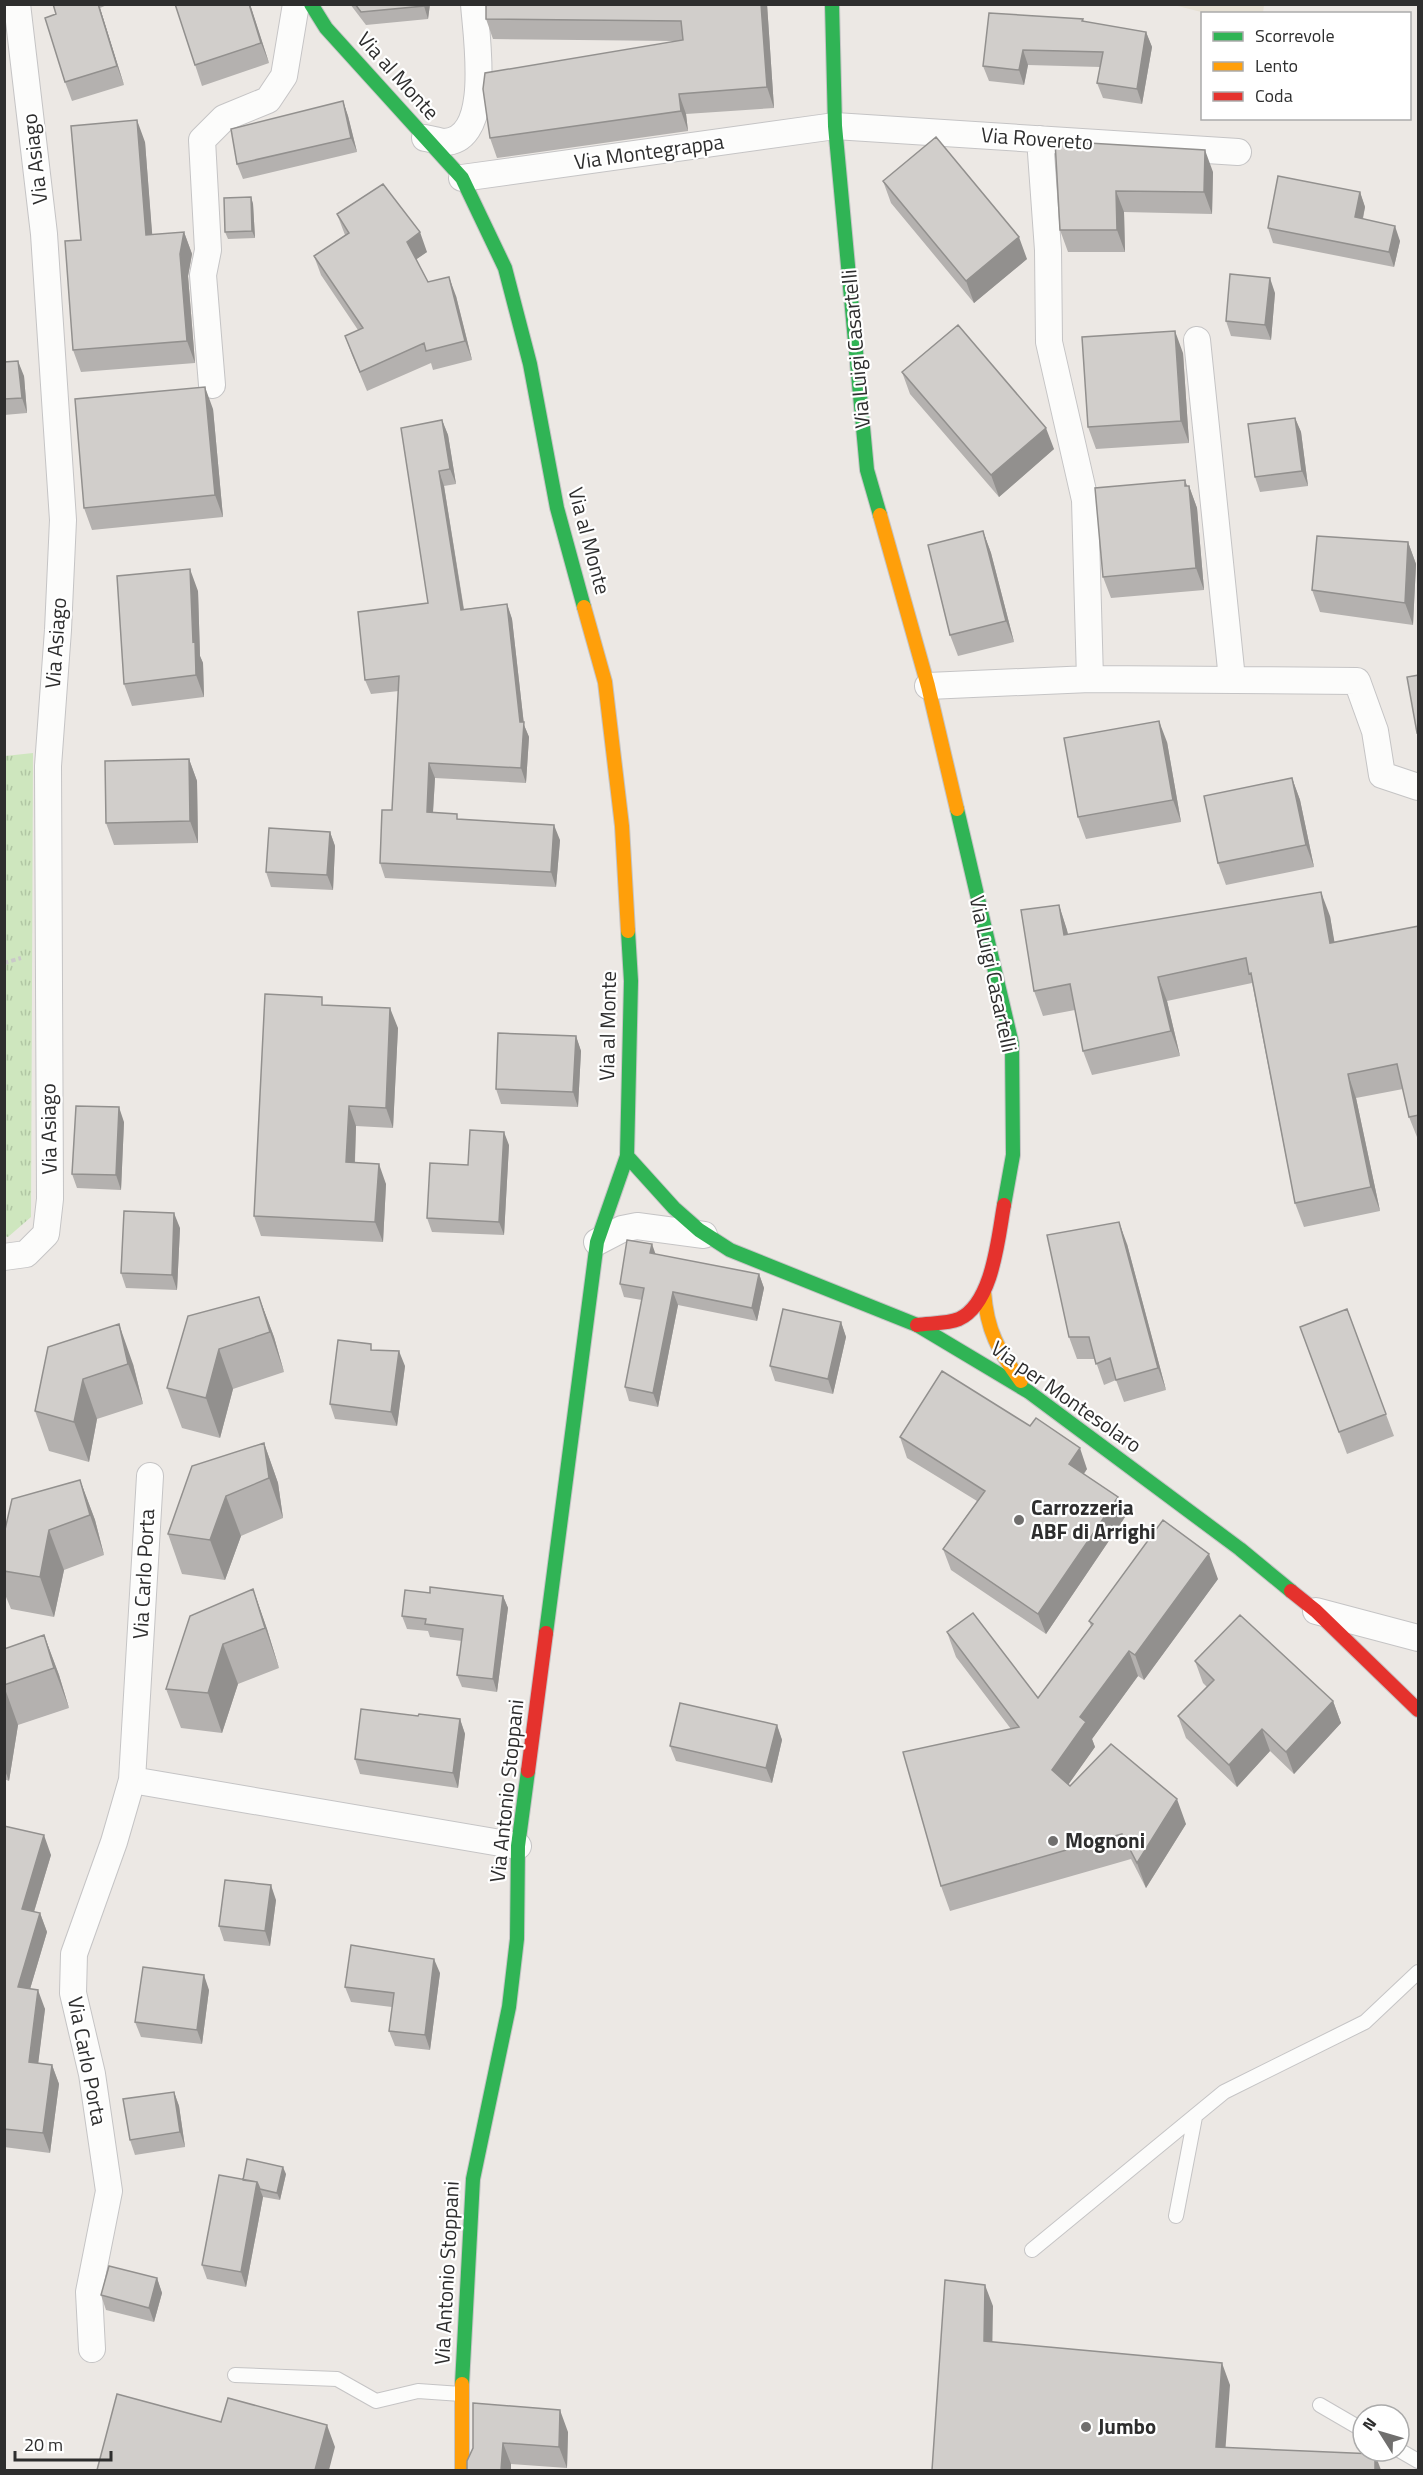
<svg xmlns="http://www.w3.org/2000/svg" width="1423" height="2475" font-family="'Titillium Web',sans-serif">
  <defs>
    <pattern id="grass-tufts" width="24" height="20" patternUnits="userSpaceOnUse" patternTransform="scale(1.5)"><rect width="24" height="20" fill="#cee6be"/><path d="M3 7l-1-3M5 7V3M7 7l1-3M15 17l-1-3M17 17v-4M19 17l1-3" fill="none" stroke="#b1c6a4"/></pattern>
  </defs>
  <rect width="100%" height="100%" fill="#ece8e4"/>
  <!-- education -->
  <path fill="#e6e0d3" d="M1174,5L1264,4V5L1263,13L1209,14Z"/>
  <!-- grass -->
  <path fill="url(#grass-tufts)" d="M33,753L31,1217L8,1237L4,1236L5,756Z"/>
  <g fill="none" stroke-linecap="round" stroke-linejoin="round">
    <defs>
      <path id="lane" d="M1176,2216L1195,2117
        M1032,2250L1224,2092L1365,2022L1418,1972
        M235,2375L337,2379L376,2401L418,2391L461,2394
        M1320,2405L1363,2430
        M1399,2450L1418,2461"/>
      <path id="street" d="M425,138C431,139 438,141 443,142C494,143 476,35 474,4
        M1040,139L1048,250L1049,342L1085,500L1090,679
        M462,178L835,126L1238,152
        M1197,340L1232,679
        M212,385L203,275L208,250L202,140L224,118L268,100L284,76L296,4
        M928,686L1090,679L1357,681L1375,731L1382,775L1418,787
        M597,1242L622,1229L637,1226L704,1235
        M4,1257L26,1254L46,1234L50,1199L48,766L58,630L63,520L44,234L17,4
        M1316,1611L1418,1638
        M132,1780L518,1846
        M92,2349L89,2292L109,2191L92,2074L73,1993L74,1954L114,1842L132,1780L150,1476"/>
      <path id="fast" d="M311,4L326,28L462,178L505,268L530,364L557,508L584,607
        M832,4L835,126L867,470L880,515
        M957,809L1012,1044L1013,1155L1004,1205
        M627,1156L674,1208L699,1230L730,1250L917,1325L1029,1392L1240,1549L1291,1591
        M546,1633L597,1242L627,1156L631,981L628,931
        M462,2384L473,2179L509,2007L517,1939L518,1846L528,1771"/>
      <path id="slow" d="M880,515L928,686L957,809
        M584,607L605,682L622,826L628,931
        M984,1292C987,1331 998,1350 1021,1381
        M462,2384V2470"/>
      <path id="jam" d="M917,1325C929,1323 947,1324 959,1319C993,1303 998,1238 1004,1205
        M1291,1591L1316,1611L1418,1710
        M528,1771L546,1633"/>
    </defs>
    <!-- lane casing -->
    <use href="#lane" stroke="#c5c4c5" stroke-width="16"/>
    <!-- street casing -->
    <use href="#street" stroke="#c5c4c5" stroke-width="28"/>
    <!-- fast casing -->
    <use href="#fast" stroke="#c5c4c5" stroke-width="16"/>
    <!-- slow casing -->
    <use href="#slow" stroke="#c5c4c5" stroke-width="16"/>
    <!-- jam casing -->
    <use href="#jam" stroke="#c5c4c5" stroke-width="16"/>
    <!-- path -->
    <path stroke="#c9c9c8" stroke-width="4" stroke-dasharray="4.5 3" stroke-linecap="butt" d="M4,963L21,958"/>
    <!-- lane -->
    <use href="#lane" stroke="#fcfcfb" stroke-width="14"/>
    <!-- street -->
    <use href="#street" stroke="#fcfcfb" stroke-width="26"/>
    <!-- fast -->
    <use href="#fast" stroke="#30b455" stroke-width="14"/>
    <!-- slow -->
    <use href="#slow" stroke="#ff9f0a" stroke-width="14"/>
    <!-- jam -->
    <use href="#jam" stroke="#e5322d" stroke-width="14"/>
  </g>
  <!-- wall -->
  <path fill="#b4b1af" d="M53,4H109L100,8L124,85L72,101L65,82L56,14Z
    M175,4H250L269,63L202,86Z
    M350,4H430L428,19L366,25Z
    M767,4L774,108L686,114L688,131L497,158L490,138L674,41L493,39L486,19Z
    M1083,19L1084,22L1146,32L1152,47L1142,104L1103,98L1097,83L1100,67L1028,65L1024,85L989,81L983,66Z
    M343,101L348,116L357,152L243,179L237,164Z
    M1055,141L1213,172L1212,214L1124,212L1125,252H1068L1060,230Z
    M145,142L152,235L184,232L192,254L188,276L195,363L81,372L73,350L81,240Z
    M883,181L1027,259L974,303L891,203Z
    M1360,192L1365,207L1363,219L1400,241L1394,267L1273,243L1268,228Z
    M251,197L253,204L255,238L228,239L225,232Z
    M337,214L427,252L416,259L428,282L456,296L472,360L433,370L431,363L367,391L352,355L345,336L358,330L321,275L314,256L345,235Z
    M1275,293L1271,340L1231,336L1226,321Z
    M1183,353L1189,443L1096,449L1088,427Z
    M4,362L24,376L27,413L4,415Z
    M902,372L1054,449L999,497L910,394Z
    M213,409L223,517L92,530L84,508Z
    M1295,418L1301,432L1308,486L1260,492L1255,477Z
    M442,420L448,435L456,484L444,486L464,609L507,604L512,619L524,725L529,737L526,783L435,778L433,813L459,819L560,840L556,887L385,878L380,863L392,810L399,691L371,694L365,680L428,603Z
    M1185,480L1187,486H1189L1197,508L1204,590L1111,598L1103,577Z
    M983,531L991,553L1014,642L958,656L950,635Z
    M1408,542L1416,564L1413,625L1320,612L1312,590Z
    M198,591L200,656L203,663L204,697L132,706L124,684Z
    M1167,742L1181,822L1086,839L1078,817Z
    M189,759L197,781L198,843L114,845L106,823Z
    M1292,778L1300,800L1314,867L1226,885L1218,863Z
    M330,832L335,846L333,890L271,887L266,872Z
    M1059,905L1068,934L1330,916L1334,942L1419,926V1142L1409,1117L1403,1089L1356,1098L1380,1211L1304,1227L1295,1203L1252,983L1167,1001L1180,1056L1092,1075L1083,1051L1075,1010L1043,1016L1034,991Z
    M325,1005L398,1028L393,1128L356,1126L355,1163L386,1184L383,1242L261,1236L254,1216Z
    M576,1036L581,1051L578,1107L501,1104L496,1089Z
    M124,1122L121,1190L77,1188L72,1174Z
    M509,1145L504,1235L432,1232L427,1218L468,1165Z
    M180,1228L177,1290L126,1288L121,1273Z
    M1127,1244L1166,1390L1124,1402L1116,1380L1104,1385L1095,1359H1077L1069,1337Z
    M655,1254L759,1274L764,1288L757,1321L678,1305L658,1407L629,1401L625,1387L642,1300L624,1297L620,1284Z
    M259,1297L274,1337L284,1372L233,1389L220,1438L182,1428L167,1388Z
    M1347,1309L1394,1436L1347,1454L1300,1327Z
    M841,1322L846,1337L833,1394L775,1381L770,1366Z
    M48,1347L133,1364L143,1404L97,1419L89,1462L49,1451L35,1411Z
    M373,1350L405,1366L397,1426L335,1419L330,1404Z
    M900,1437L1087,1469L1084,1474L1118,1497L1125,1517L1046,1634L951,1570L943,1549L977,1501L907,1458Z
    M264,1443L278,1483L283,1518L241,1536L225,1580L182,1574L168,1534Z
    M80,1480L95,1520L104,1555L64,1570L54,1617L11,1609L4,1592V1534Z
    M1218,1579L1144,1680L1138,1676L1092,1739L1095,1747L1068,1784L1070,1786L1186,1824L1146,1888L1131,1859L950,1911L941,1886L1011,1729L956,1657L947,1632L1038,1698L1091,1626L1089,1621Z
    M253,1589L267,1629L279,1668L238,1684L222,1733L181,1728L166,1689Z
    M430,1593L503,1596L508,1608L497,1692L462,1687L457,1675L462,1641L430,1637L428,1631L407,1629L402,1616Z
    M44,1635L59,1675L69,1708L18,1725L9,1781L4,1779V1649Z
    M1195,1661L1333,1701L1341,1723L1294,1774L1270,1751L1237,1787L1186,1738L1178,1716L1207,1687L1203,1683Z
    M418,1716L460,1719L465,1734L458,1788L360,1774L355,1759Z
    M777,1725L782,1740L772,1783L676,1761L670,1746Z
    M4,1826L51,1855L34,1912L40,1913L47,1932L30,1989L45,2009L38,2063L52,2065L59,2084L50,2153L4,2147Z
    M276,1900L270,1946L224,1941L219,1926Z
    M440,1973L430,2050L395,2046L389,2031L392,2007L351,2002L345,1987Z
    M209,1990L202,2044L141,2037L135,2022Z
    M174,2092L179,2106L185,2147L135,2155L130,2140Z
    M286,2174L280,2200L263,2197L246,2287L207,2279L202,2265L243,2180Z
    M157,2278L162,2293L154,2322L106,2310L101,2295Z
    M568,2432L567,2468L511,2464L473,2448Z"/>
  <!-- shaded-wall -->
  <path fill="#92908e" d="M98,4L100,8L124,85L117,66Z
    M249,4H250L269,63L261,43Z
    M424,4H430L428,19L424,6Z
    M761,4H767L774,108L767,87Z
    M1146,32L1152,47L1142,104L1137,89Z
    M1023,50L1028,65L1024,85L1019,70Z
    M679,94L686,114L688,131L681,111Z
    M343,101L348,116L357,152L351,138Z
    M137,120L145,142L154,257L146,235Z
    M1205,150L1213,172L1212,214L1204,192Z
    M1116,191L1124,212L1125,252L1117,230Z
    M1360,192L1365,207L1360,231L1355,217Z
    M251,197L253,204L255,238L252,231Z
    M1395,226L1400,241L1394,267L1389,252Z
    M184,232L192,254L188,276L195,363L187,341L180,254Z
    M420,232L427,252L414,261L407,242Z
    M1019,237L1027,259L974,303L966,281Z
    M449,277L456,296L472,360L465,341Z
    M1270,278L1275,293L1271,340L1265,325Z
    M1175,331L1183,353L1189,443L1181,421Z
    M18,361L24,376L27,413L22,398Z
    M205,387L213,409L223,517L215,495Z
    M1295,418L1301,432L1308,486L1302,471Z
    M442,420L448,435L456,484L450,469Z
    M1046,428L1054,449L999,497L991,475Z
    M439,471L444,486L466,624L461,610Z
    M1185,480L1190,495L1189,486L1197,508L1204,590L1196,568Z
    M983,531L991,553L1014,642L1006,621Z
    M1408,542L1416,564L1413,625L1405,603Z
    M190,569L198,591L200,656L203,663L204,697L196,675L193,642Z
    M507,604L512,619L524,725L529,737L526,783L521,768L520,722Z
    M1159,721L1167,742L1181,822L1173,800Z
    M189,759L197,781L198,843L190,821Z
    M429,763L435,778L432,827L427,812Z
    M1292,778L1300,800L1314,867L1306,845Z
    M554,825L560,840L556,887L551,872Z
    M330,832L335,846L333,890L327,875Z
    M1321,892L1330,916L1339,968L1330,943Z
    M1059,905L1067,930L1073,959L1064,935Z
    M1158,977L1167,1001L1180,1056L1171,1031Z
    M390,1008L398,1028L393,1128L386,1108Z
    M576,1036L581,1051L578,1107L573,1092Z
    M1348,1074L1356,1098L1380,1211L1371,1187Z
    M349,1106L356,1126L354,1183L346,1162Z
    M119,1107L124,1122L121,1190L116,1175Z
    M504,1132L509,1145L504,1235L499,1222Z
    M379,1164L386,1184L383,1242L375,1222Z
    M174,1213L180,1228L177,1290L172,1275Z
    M1119,1222L1127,1244L1166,1390L1158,1368Z
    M652,1244L657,1258L650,1253Z
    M759,1274L764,1288L757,1321L752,1308Z
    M673,1292L678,1305L658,1407L653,1393Z
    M259,1297L274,1337L284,1372L270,1332Z
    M841,1322L846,1337L833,1394L828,1379Z
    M119,1324L133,1364L143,1404L128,1364Z
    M219,1349L233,1389L220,1438L206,1398Z
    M399,1351L405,1366L397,1426L391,1412Z
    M83,1379L97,1419L89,1462L74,1422Z
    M264,1443L278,1483L283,1518L269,1478Z
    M1080,1448L1087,1469L1076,1484L1069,1464Z
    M80,1480L95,1520L104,1555L90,1515Z
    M226,1496L241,1536L225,1580L210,1540Z
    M1118,1497L1125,1517L1046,1634L1038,1614Z
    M49,1530L64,1570L54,1617L40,1577Z
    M1209,1554L1218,1579L1144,1680L1135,1655Z
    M253,1589L267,1629L279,1668L265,1628Z
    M503,1596L508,1608L497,1692L493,1679Z
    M44,1635L59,1675L69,1708L54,1668Z
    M223,1644L238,1684L222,1733L208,1693Z
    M1129,1651L1138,1676L1092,1739L1095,1747L1061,1795L1052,1770L1080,1717Z
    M4,1686L18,1725L9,1781L4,1768Z
    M1333,1701L1341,1723L1294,1774L1286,1752Z
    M460,1719L465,1734L458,1788L453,1773Z
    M777,1725L782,1740L772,1783L766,1768Z
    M1262,1729L1270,1751L1237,1787L1229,1765Z
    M1177,1799L1186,1824L1146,1888L1137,1863Z
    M44,1835L51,1855L29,1928L22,1909Z
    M271,1885L276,1900L270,1946L265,1931Z
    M40,1913L47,1932L25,2006L18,1987Z
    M434,1959L440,1973L430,2050L425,2035Z
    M204,1975L209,1990L202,2044L197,2030Z
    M38,1990L45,2009L36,2081L29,2062Z
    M52,2065L59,2084L50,2153L43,2133Z
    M174,2092L179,2106L185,2147L180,2132Z
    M283,2167L286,2174L280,2200L277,2193Z
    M257,2182L263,2197L246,2287L241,2272Z
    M157,2278L162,2293L154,2322L149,2308Z
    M985,2285L993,2306L992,2363L984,2341Z
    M1222,2363L1230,2385L1224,2469L1216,2447Z
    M560,2410L568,2432L567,2468L559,2447Z
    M327,2425L335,2447L329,2470H315Z
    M503,2443L511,2464V2470H501Z
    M1375,2454L1381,2470H1375Z"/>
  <!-- building -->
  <path fill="#d1cecb" stroke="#92908e" stroke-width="1.5" d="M53,4H98L117,66L65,82L45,18L56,14Z
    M175,4H249L261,43L195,65Z
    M355,4H424V6L361,12Z
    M486,4H761L767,87L679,94L681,111L490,138L483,89L485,73L683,40L681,21L486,19Z
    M989,13L1083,19L1082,21L1146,32L1137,89L1097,83L1103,52L1023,50L1019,70L983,66Z
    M343,101L351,138L237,164L231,129Z
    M137,120L146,235L184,232L180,254L187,341L73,350L65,241L81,240L71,126Z
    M936,137L1019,237L966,281L883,181Z
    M1055,141L1205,150L1204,192L1116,191L1117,230H1060Z
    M1278,176L1360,192L1355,217L1395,226L1389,252L1268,228Z
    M383,184L420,232L407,242L428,282L449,277L465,341L426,351L424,343L360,372L345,336L363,328L314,256L349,233L337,214Z
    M251,197L252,231L225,232L224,198Z
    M1230,274L1270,278L1265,325L1226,321Z
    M958,325L1046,428L991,475L902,372Z
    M1175,331L1181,421L1088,427L1082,337Z
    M18,361L22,398L4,399V362Z
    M205,387L215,495L84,508L75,399Z
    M1295,418L1302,471L1255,477L1248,424Z
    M442,420L450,469L439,471L461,610L507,604L520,722H524L521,768L429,763L427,812L457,814V819L554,825L551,872L380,863L382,810H392L399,676L365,680L358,612L428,603L401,428Z
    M1185,480V486H1189L1196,568L1103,577L1095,488Z
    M983,531L1006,621L950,635L928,545Z
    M1317,536L1408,542L1405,603L1312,590Z
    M190,569L193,642L195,641L196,675L124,684L117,576Z
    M1419,675V732L1417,733L1407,677Z
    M1159,721L1173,800L1078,817L1064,738Z
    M189,759L190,821L106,823L105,761Z
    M1292,778L1306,845L1218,863L1204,796Z
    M269,828L330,832L327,875L266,872Z
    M1321,892L1330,943L1419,926V1115L1409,1117L1397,1064L1348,1074L1371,1187L1295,1203L1251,973L1249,974L1246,958L1158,977L1171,1031L1083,1051L1070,984L1034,991L1021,910L1059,905L1064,935Z
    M265,994L322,997V1005L390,1008L386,1108L349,1106L346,1162L379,1164L375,1222L254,1216Z
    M498,1033L576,1036L573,1092L496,1089Z
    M76,1106L119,1107L116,1175L72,1174Z
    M470,1130L504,1132L499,1222L427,1218L430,1163L468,1165Z
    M124,1211L174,1213L172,1275L121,1273Z
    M1119,1222L1158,1368L1116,1380L1110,1358L1096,1364L1089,1337H1069L1047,1235Z
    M627,1240L652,1244L650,1253L759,1274L752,1308L673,1292L653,1393L625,1387L644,1288L620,1284Z
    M259,1297L270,1332L219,1349L206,1398L167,1388L188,1316Z
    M783,1309L841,1322L828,1379L770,1366Z
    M1347,1309L1386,1414L1339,1432L1300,1327Z
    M119,1324L128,1364L83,1379L74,1422L35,1411L48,1347Z
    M338,1340L371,1344V1350L399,1351L391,1412L330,1404Z
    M942,1371L1030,1426L1036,1418L1080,1448L1069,1464L1118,1497L1038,1614L943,1549L985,1491L900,1437Z
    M264,1443L269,1478L226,1496L210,1540L168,1534L192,1466Z
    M80,1480L90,1515L49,1530L40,1577L4,1571V1534L12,1499Z
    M1163,1520L1209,1554L1135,1655L1129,1651L1080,1717L1086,1722L1052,1770L1070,1786L1111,1744L1177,1799L1137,1863L1122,1834L941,1886L903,1752L1019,1727L947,1632L973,1613L1038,1698L1093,1624L1089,1621Z
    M430,1587L503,1596L493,1679L457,1675L463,1629L425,1624L426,1619L402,1616L405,1590L430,1593Z
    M253,1589L265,1628L223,1644L208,1693L166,1689L190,1616Z
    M1240,1615L1333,1701L1286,1752L1262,1729L1229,1765L1178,1716L1214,1680L1195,1661Z
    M44,1635L54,1668L4,1685V1649Z
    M680,1703L777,1725L766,1768L670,1746Z
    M361,1709L418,1716L419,1714L460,1719L453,1773L355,1759Z
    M4,1826L44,1835L22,1909L40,1913L18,1987L38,1990L29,2062L52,2065L43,2133L4,2129L5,2022H4Z
    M225,1880L271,1885L265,1931L219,1926Z
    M351,1945L434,1959L425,2035L389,2031L394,1993L345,1987Z
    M143,1967L204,1975L197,2030L135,2022Z
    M174,2092L180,2132L130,2140L123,2099Z
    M247,2159L283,2167L277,2193L260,2189L257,2182L243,2180Z
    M219,2175L257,2182L241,2272L202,2265Z
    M109,2266L157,2278L149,2308L101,2295Z
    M945,2280L985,2285L984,2341L1222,2363L1216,2447L1375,2454V2470H932Z
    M117,2394L221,2422L228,2398L327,2425L315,2470H97Z
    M473,2403L560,2410L559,2447L503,2443L501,2470H467V2461L473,2448Z"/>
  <!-- markers -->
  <g fill="#706f6e" stroke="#fff" stroke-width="2">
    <circle cx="1019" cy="1520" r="6"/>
    <circle cx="1053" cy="1841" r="6"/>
    <circle cx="1086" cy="2427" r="6"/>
  </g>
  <g text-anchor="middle" stroke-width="4.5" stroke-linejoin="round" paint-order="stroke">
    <!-- street labels -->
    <g font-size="21" fill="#2e2e2e" stroke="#fff">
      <text transform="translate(398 76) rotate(48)" y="7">Via al Monte</text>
      <text transform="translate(1037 139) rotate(4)" y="7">Via Rovereto</text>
      <text transform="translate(649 152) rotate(-8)" y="7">Via Montegrappa</text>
      <text transform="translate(35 159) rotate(-97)" y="7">Via Asiago</text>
      <text transform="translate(856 349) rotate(-95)" y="7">Via Luigi Casartelli</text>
      <text transform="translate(589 541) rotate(75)" y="7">Via al Monte</text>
      <text transform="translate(56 643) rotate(-86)" y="7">Via Asiago</text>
      <text transform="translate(993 974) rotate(78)" y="7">Via Luigi Casartelli</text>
      <text transform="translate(608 1026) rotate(-89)" y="7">Via al Monte</text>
      <text transform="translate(49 1129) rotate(-91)" y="7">Via Asiago</text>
      <text transform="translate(1066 1397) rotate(35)" y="7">Via per Montesolaro</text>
      <text transform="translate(144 1574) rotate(-87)" y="7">Via Carlo Porta</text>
      <text transform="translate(507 1791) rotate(-84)" y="7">Via Antonio Stoppani</text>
      <text transform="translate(87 2061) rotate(79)" y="7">Via Carlo Porta</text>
      <text transform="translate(447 2273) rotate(-87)" y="7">Via Antonio Stoppani</text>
    </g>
    <!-- poi labels -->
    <g font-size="21" font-weight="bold" fill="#2e2e2e" stroke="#fff" text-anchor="start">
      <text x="1031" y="1515">Carrozzeria<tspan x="1031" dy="24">ABF di Arrighi</tspan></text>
      <text x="1065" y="1848">Mognoni</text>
      <text x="1098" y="2434">Jumbo</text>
    </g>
  </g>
  <!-- border -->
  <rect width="1423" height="2475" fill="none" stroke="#2e2e2e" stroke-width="12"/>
  <!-- legend -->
  <rect x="1201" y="12" width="210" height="108" fill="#ffffff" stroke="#ababab" stroke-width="1.5"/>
  <rect x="1213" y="32" width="30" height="9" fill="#30b455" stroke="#ababab" stroke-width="1.5"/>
  <text x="1255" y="42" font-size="18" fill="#2e2e2e">Scorrevole</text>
  <rect x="1213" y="62" width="30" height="9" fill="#ff9f0a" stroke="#ababab" stroke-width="1.5"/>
  <text x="1255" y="72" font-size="18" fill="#2e2e2e">Lento</text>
  <rect x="1213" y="92" width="30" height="9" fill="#e5322d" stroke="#ababab" stroke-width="1.5"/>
  <text x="1255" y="102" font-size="18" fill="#2e2e2e">Coda</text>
  <!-- north arrow -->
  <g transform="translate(1381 2433) rotate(307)"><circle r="28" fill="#ffffff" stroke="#ababab" stroke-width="1.5"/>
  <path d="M0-4.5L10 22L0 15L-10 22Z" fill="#706f6e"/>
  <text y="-9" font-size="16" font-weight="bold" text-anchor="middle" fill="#2e2e2e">N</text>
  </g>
  <!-- scale -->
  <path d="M15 2451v9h96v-9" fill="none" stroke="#2e2e2e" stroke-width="3"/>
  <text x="24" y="2451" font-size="18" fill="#2e2e2e" stroke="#ffffff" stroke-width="4.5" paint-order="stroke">20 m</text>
</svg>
